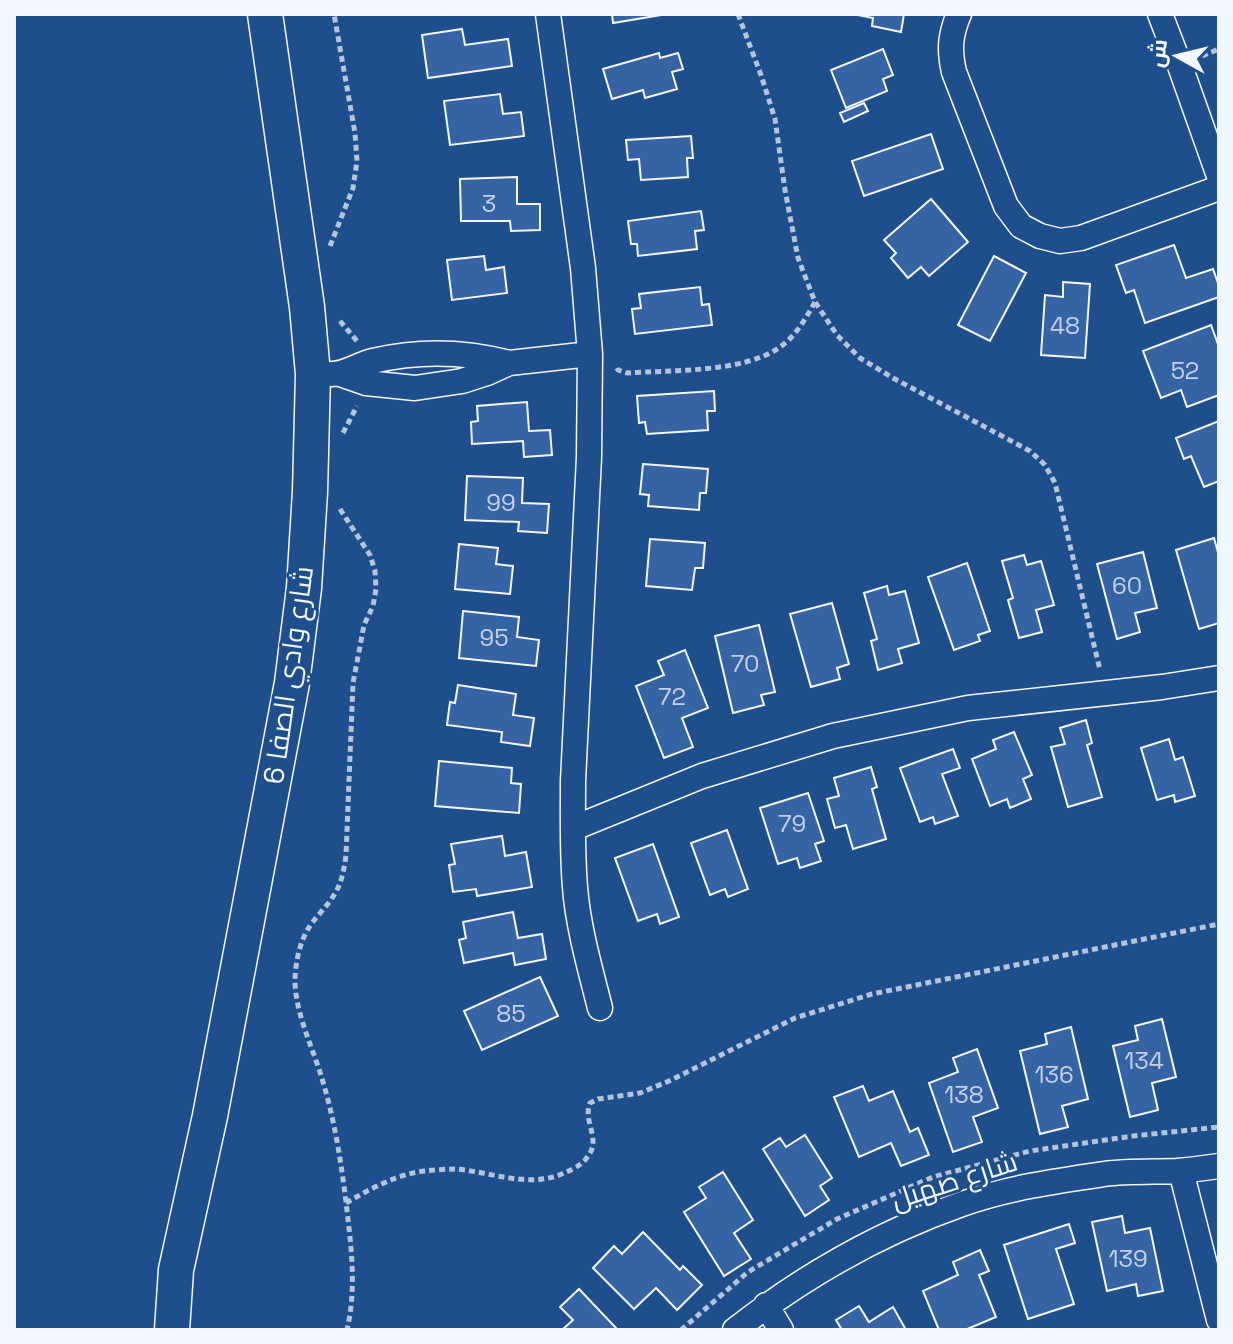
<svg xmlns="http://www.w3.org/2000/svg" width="1233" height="1344" font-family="'Space Grotesk',Cairo,sans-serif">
  <rect width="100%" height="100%" fill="#1f4e8c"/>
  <!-- building -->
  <path fill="#3563a3" stroke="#f2f6ff" stroke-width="2" d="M612,14H660L661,15L613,23Z
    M853,14H904L901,32L872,26L873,18Z
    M462,29L465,45L508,39L512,66L428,78L422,35Z
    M883,49L893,75L883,79L887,91L846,108L831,70Z
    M659,53L660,58L678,53L683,69L672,72L677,89L645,98L643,90L612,99L603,69Z
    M500,94L503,114L521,112L524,136L450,145L444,101Z
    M864,103L868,111L844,122L840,113Z
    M931,134L943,169L864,196L852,161Z
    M691,136L693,158H687L688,177L641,180L639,159L628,160L626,140Z
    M517,177V204H540V230L511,231L510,221H461L460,179Z
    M931,199L968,242L929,276L921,267L908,278L891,258L896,253L884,240Z
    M701,211L704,230L695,231L697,249L638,256L637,244H631L628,221Z
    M1174,245L1186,278L1213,269L1219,286V297L1145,323L1134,290L1126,293L1116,265Z
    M484,256L486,270L504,267L507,293L452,300L447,260Z
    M994,256L1026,273L990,341L958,325Z
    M1063,282L1090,284L1085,358L1041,355L1045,295L1063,297Z
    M700,287L702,305L709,304L712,325L635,334L632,309L641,308L639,294Z
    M1211,325L1219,347V395L1187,407L1181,390L1161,398L1143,351Z
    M714,391L715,411H707L708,430L647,434L645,422L639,423L637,396Z
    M527,402L529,431L550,430L552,455L524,457L523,441L472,444L471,422L478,421L477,406Z
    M1219,421V481L1204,487L1191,456L1184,459L1176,438Z
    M643,464L708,469L706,493H700L699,510L648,506L649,495L640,494Z
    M467,476L523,478L522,503L549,504L547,533L518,531L519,522L465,520Z
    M1214,538L1219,556V623L1199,629L1176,550Z
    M650,539L705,543L703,568H695L692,590L646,586Z
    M459,544L498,548L496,564L513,566L510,594L455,589Z
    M1143,552L1157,608L1135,613L1140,632L1117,639L1097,564Z
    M1024,555L1027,565L1041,561L1054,605L1036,610L1042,632L1019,638L1008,600L1013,598L1002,561Z
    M967,563L990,631L978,635L980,641L954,650L928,577Z
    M887,586L889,595L905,591L919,643L898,649L902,663L878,670L871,641L877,639L864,593Z
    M832,603L849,664L837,668L840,679L811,687L790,614Z
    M463,611L519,617L517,637L539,640L536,666L459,658Z
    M759,625L775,692L761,695L764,705L733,713L715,636Z
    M685,650L708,708L682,718L693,747L664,758L636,686L664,675L658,661Z
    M458,685L516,694L513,715L534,718L530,746L501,742L502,732L447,725L450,702L455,703Z
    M1086,720L1092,743L1087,745L1102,797L1068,807L1051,747L1065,744L1060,728Z
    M1014,732L1032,775L1023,779L1031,799L1010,808L1007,799L990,806L972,759L996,749L993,740Z
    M1169,739L1175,760L1183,757L1195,796L1175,802L1174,795L1157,800L1141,748Z
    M953,749L960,768L942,774L958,816L935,824L933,817L920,822L900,768Z
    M439,761L512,768L511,783L521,784L519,813L435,806Z
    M871,767L877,787L872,789L886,839L853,849L846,825L835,828L827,799L839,796L834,778Z
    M808,793L824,841L815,844L821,861L800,868L797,858L778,864L760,808Z
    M727,830L748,889L728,897L725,889L710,895L691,843Z
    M502,836L505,856L526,852L532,887L477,896L476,889L453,892L449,865L455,864L451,844Z
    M653,844L679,917L660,924L657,914L638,921L615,858Z
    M513,912L518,938L542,934L546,959L515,965L513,953L464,963L459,940L466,938L463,922Z
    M540,977L558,1016L482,1050L464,1011Z
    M1162,1019L1176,1077L1152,1083L1158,1110L1130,1117L1113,1046L1138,1040L1135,1026Z
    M1071,1027L1088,1099L1062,1106L1068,1127L1040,1134L1020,1051L1047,1044L1045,1034Z
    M977,1049L998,1108L973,1117L982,1142L953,1152L929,1083L958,1072L953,1058Z
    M863,1086L869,1101L893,1091L910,1132L918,1128L929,1155L901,1166L891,1143L859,1157L834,1097Z
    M805,1135L832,1178L820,1186L829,1200L805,1216L763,1149L780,1138L786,1147Z
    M723,1172L753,1220L734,1233L751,1259L724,1276L684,1212L706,1198L699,1187Z
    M1122,1216L1125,1233L1150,1228L1163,1291L1138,1296L1136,1284L1107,1291L1092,1222Z
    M1069,1224L1075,1243L1056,1249L1074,1304L1028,1319L1004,1245Z
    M643,1232L680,1270L683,1266L702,1285L677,1310L656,1288L634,1309L593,1268L614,1246L622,1254Z
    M980,1250L989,1271L979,1275L996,1317L965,1330H939L923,1291L958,1275L953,1262Z
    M579,1289L618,1330H562L573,1320L560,1307Z
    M859,1306L869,1322L893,1307L906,1330H842L836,1320Z"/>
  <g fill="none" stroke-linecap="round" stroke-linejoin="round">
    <defs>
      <path id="street" d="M548,14L583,268L590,354L589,457L573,781C573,816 572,852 575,887C578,927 590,968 600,1008
        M959,14C950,35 949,50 954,72L1006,206L1021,226L1040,236L1060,241L1081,238L1219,188
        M1160,14L1180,66L1219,176
        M332,374C346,374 359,364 373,361C420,350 463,351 509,363
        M340,374L366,383L415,388L462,381L487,373L509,363L590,354
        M574,828L702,776L833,736L968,708L1162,687L1219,678
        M1181,1171L1219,1320
        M766,1305L781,1330
        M735,1330C804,1276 879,1233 962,1204C1007,1188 1056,1181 1104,1174C1128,1171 1153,1172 1177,1171C1191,1170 1205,1168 1219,1166"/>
      <path id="secondary" d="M172,1330L176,1270L210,1116L292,683L304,588L310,492L313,374L307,307L265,14"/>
    </defs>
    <!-- street casing -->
    <use href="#street" stroke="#f2f6ff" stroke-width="27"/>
    <!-- secondary casing -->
    <use href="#secondary" stroke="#f2f6ff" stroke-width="37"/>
    <!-- path -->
    <path stroke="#b3c4dc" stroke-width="5" stroke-dasharray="6 4" stroke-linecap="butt" d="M738,14L761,75L775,119L785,190L798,258L815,302L837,335L860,358L893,378L1030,451L1045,465L1055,483L1100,670
      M1202,56L1219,49
      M330,246L353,188L357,161L355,133L334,14
      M340,321L357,341
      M617,368L618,370L627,373C671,370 744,373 780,347C796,336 806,318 815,302
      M343,433L357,406
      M340,509L370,555L375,571L376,589L373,606L364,625L353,683L346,855C344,869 342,883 334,895C327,907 315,917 308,929C299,944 295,965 295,982C296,1016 314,1050 323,1082C335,1122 341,1162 346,1202C351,1245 357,1287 347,1330
      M346,1203C370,1189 397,1174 425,1171C435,1170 446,1169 456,1169C492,1172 529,1189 564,1173C571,1170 580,1166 585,1160C604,1140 582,1123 590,1103L598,1099L640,1093L669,1081L795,1018L872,994L1219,924
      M681,1330L748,1272L837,1219L933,1177L1030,1151L1133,1136L1219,1127"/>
    <!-- street -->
    <use href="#street" stroke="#1f4e8c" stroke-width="24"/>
    <!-- secondary -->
    <use href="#secondary" stroke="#1f4e8c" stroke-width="34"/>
  </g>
  <g text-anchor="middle" stroke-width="6" stroke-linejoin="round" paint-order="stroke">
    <!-- number labels -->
    <g font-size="24" fill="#c3d1e8">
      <text x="489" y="212">3</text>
      <text x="1065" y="334">48</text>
      <text x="1185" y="379">52</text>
      <text x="501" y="511">99</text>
      <text x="1127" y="594">60</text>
      <text x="494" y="646">95</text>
      <text x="745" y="672">70</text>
      <text x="672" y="705">72</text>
      <text x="792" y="832">79</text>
      <text x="511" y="1022">85</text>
      <text x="1144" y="1069">134</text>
      <text x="1054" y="1083">136</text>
      <text x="964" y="1103">138</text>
      <text x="1128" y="1267">139</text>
    </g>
    <!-- street labels -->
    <g font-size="28" fill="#f2f6ff" stroke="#1f4e8c">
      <text transform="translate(288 675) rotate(-82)" y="10">شارع وادي الصفا 6</text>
      <text transform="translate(954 1180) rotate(-18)" y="10">شارع صهيل</text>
    </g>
  </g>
  <!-- border -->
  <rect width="1233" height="1344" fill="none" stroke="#f2f6ff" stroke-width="32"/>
  <!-- north arrow -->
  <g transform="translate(1177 56) rotate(278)" stroke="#1f4e8c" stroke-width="6" paint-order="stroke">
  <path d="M0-6L14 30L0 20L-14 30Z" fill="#f2f6ff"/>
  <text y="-12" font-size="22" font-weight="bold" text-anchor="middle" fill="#f2f6ff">ش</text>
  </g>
</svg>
